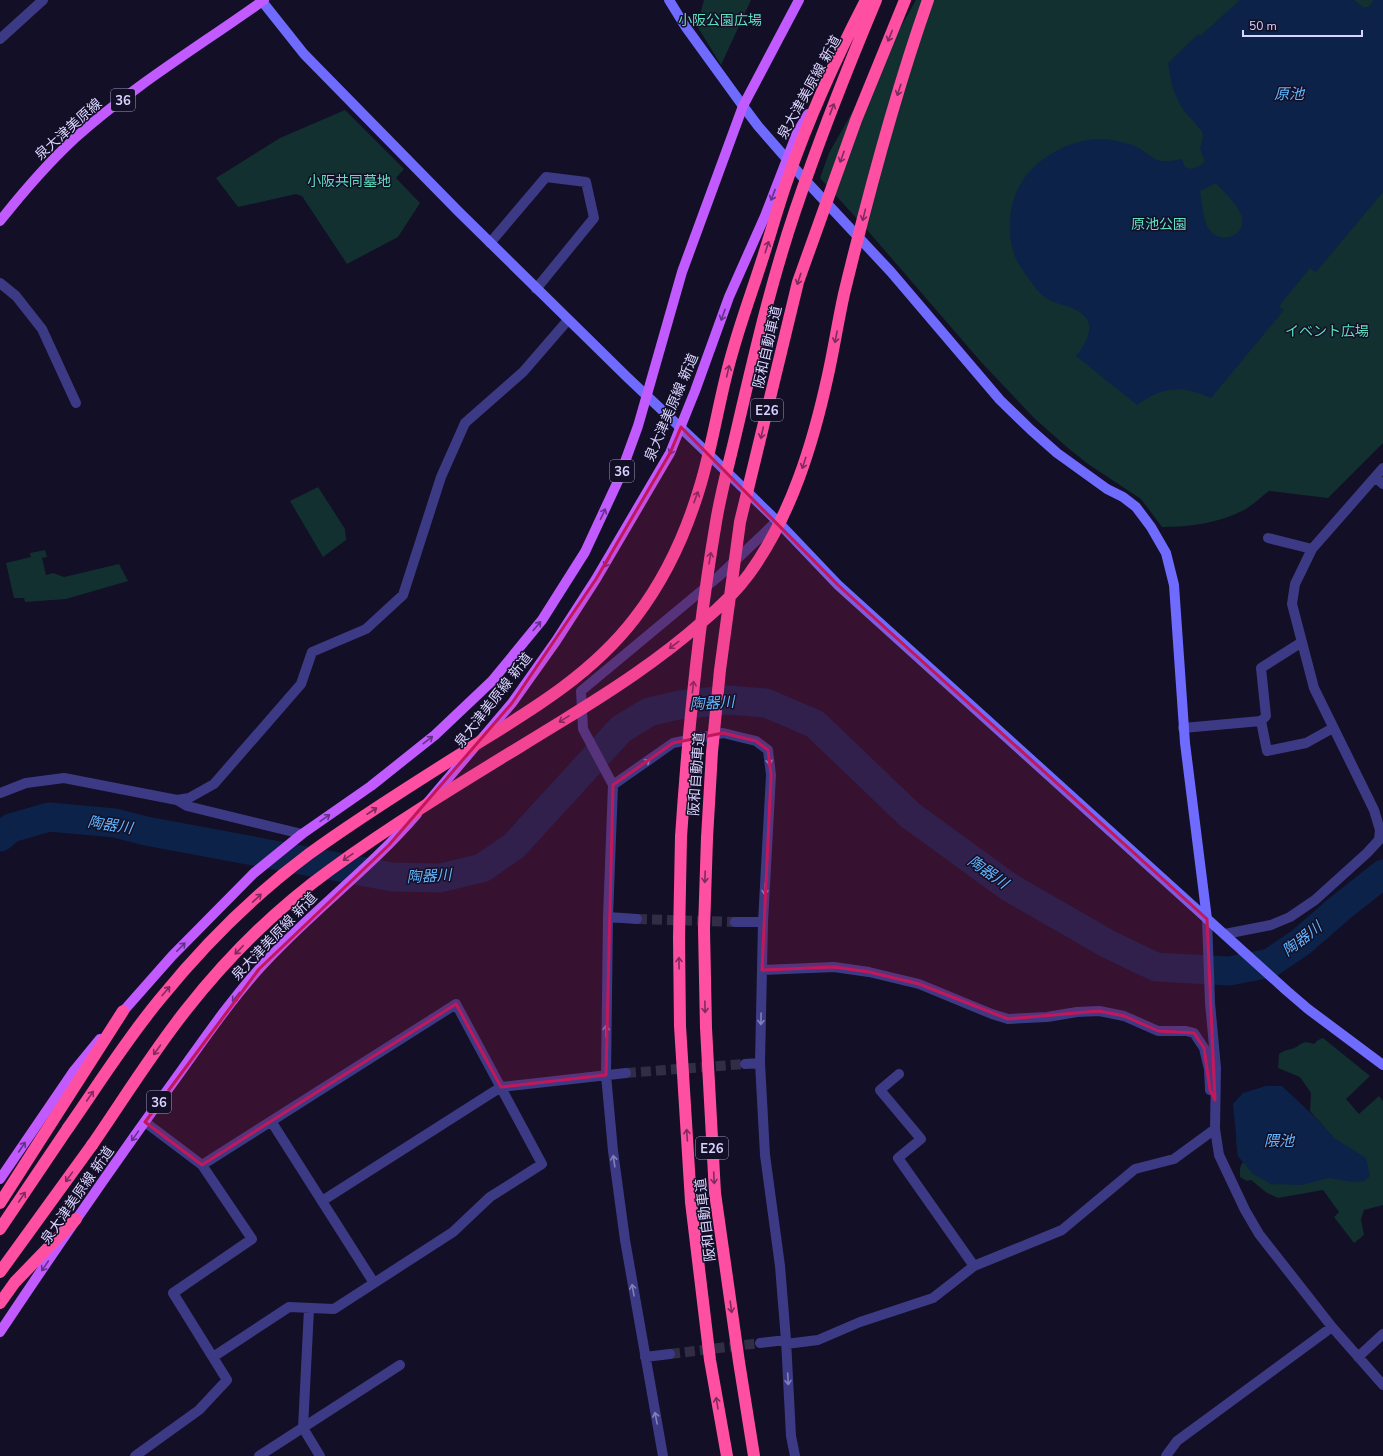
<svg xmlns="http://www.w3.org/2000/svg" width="1383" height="1456" font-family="'Nunito Sans','Noto Sans JP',sans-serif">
  <rect width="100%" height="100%" fill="#130f26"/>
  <!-- green -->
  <path fill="#12302f" d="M704,0H751L721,65L697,26Z
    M916,0H1383V443L1328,498L1269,491C1261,497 1253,505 1244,510C1219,523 1190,527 1162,527L1141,499L1088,464L1068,448L1034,418L982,363L868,231L820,178L829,153Z
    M345,110L404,169L396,178L420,203L398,237L347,264L302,196L296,194L238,207L216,178L280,138Z
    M318,487L345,529L346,540L323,557L290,501Z
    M45,550L47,557L42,558L46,575L53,573L64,577L119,564L128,581L66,599L25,602L24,598H14L6,563L31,557L30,553Z
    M1323,1038L1370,1076L1346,1099L1359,1114L1379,1096L1383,1101V1205L1364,1210L1361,1219L1364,1235L1354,1243L1334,1217L1339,1212L1323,1190L1278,1198L1267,1193L1251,1180L1247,1181L1240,1177C1240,1172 1239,1167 1243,1162L1238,1156L1236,1140L1262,1152L1332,1136L1310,1111L1311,1093L1300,1077L1278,1068L1279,1054C1284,1050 1289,1050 1294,1048C1304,1043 1302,1040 1314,1044L1318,1040Z"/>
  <!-- water -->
  <path fill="#0c2248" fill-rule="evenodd" d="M1240,0H1354L1363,7H1369L1374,0H1383V192L1316,272L1310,268L1279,306L1284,310L1211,398C1181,385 1164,386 1137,405L1076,356C1083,347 1095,330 1086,318C1078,306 1058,306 1046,298C1039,293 1035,287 1030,280C1024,272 1017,263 1014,254C1004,223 1011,187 1036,165C1066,139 1100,132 1137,147C1144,150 1149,156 1155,159C1163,163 1173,161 1182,159L1185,167L1191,169L1200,166L1205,161L1200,149L1203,137L1202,131L1185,112L1179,103L1172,86L1168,63L1198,34L1200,36ZM1216,183C1223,191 1241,208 1242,218C1245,238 1218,245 1208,228C1203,219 1202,201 1200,191Z
    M1266,1086H1282L1316,1118L1334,1138L1366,1158L1370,1176L1364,1181L1353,1182L1329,1178L1301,1185L1271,1184L1253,1174L1238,1156L1233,1104L1243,1093Z"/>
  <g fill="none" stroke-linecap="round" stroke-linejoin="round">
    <!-- river -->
    <path stroke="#0c2248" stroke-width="29" d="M0,837L11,828L49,817L115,823L146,831L392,877L440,878L482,868L514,846L621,729L649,712L679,705L727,700L766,703L815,724L910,815L1009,887L1108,944L1156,967L1229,971L1270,963L1301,942L1340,908L1383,874"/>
    <!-- street-tunnel -->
    <path stroke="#312d47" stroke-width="10" stroke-dasharray="10 5" stroke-linecap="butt" d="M637,919L735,922
      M626,1073L745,1064
      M670,1354L760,1343"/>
    <!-- street -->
    <path stroke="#3d3a85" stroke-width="10" d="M0,39L43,0
      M490,243L546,177L586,182L594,218L536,289
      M0,283L16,296L42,329L76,403
      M1375,477L1383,484
      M1268,538L1312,549
      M1261,721L1267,751L1306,743L1333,728
      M1183,728L1261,721L1266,716L1261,668L1302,642
      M613,785L673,743L723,733L756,741L768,750L771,775L763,922L760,1063L765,1155L780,1266L786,1340L760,1343
      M0,793L26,783L64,778L177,800L189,798L214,784L301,684L312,652L366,629L403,595L441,477L465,423L523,372L568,320
      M177,800L187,806L302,834
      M608,917L637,919
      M1207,919L1210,1003L1216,1068L1215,1129L1219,1155L1245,1210L1259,1234L1332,1327L1383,1385
      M735,922H763
      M1225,934L1271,925L1290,917L1315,900L1367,853L1379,840L1380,830L1374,810L1314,688L1292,604L1295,584L1312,549L1383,468
      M762,970L834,967L869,972L919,984L992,1014L1008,1019L1047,1017L1077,1012L1099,1011L1124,1016L1158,1031H1186L1194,1033L1204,1048L1209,1069L1210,1090
      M745,1064L760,1063
      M899,1074L880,1090L921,1139L898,1158L974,1266
      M271,1121L374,1283
      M202,1165L456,1004L542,1164L490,1197L453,1232L334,1309L289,1307L213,1357
      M322,1201L501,1087L626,1073
      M309,1309L303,1428L320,1456
      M786,1340L791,1436L795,1456
      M786,1344L818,1340L860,1322L933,1298L974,1266L1062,1230L1135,1169L1174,1159L1215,1129
      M645,1357L670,1354
      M1358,1357L1383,1334
      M135,1456L199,1410L227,1380L173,1293L252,1239L202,1165L145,1122
      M259,1456L400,1365
      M663,1456L625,1240L613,1151L606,1075L608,917L613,785L583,729L581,691L718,577L777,521
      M1166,1456L1177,1441L1332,1327"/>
    <!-- secondary -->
    <path stroke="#6f6bff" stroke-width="10" d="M261,0L304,54L458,211L628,378L700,446L777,521L838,585L1287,991L1308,1009L1383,1065
      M669,0L685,26L743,106L758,126L806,181L891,272L1000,400L1031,430L1057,453L1107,489L1123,497L1136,507L1151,527L1166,553L1174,585L1185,743L1207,919"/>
    <!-- primary -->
    <path stroke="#c25bff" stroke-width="10" d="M0,221C23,192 48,163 75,138C133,86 201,45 264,0
      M428,802L512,703L556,641L596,579L670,453L695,391L729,297L765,216L797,133L808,114
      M119,1016L172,956L254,873L302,834L371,786L435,735L492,681L542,620L585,552L618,481L638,426L682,272L743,106L799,0
      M0,1179L73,1072L100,1039
      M0,1332C54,1251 109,1171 166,1092C196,1051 225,1007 259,969C308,914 369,870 417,814"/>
    <!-- highway -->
    <path stroke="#ff4fa3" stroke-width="12" d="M681,837L679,938L680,1026L691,1202L710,1360L727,1456
      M707,838L704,929L706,1028L715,1193L739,1362L754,1456
      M0,1203L123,1011
      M0,1229L68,1128
      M0,1272L92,1145
      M0,1303L15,1282L76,1219"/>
    <!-- highway-bridge -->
    <path stroke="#ff4fa3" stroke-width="12" d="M681,837C688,732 698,627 716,522C721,491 730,460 737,429C754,356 771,282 795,211C819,140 847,69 876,0
      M707,838L712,752L720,670L740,522L798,282L856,120L905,0
      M68,1128C98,1085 126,1040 160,999C203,946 254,895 309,854C364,814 421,779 478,743C535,708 594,672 635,618C665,579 687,531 701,483C714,439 720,393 733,350C742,318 754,286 764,254C772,229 779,203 788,178C809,117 836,58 866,0
      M92,1145C123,1100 152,1053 186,1010C227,958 276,909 330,870C404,816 484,769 562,721C611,691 659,660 702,622C719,608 736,592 749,574C791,516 813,444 828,375C834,348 838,321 844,294C868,195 894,96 928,0"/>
  </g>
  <!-- one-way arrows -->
  <defs><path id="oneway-shaft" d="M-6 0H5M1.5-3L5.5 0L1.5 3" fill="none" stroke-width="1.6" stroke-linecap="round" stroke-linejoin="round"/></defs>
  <g stroke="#7d2c5e">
    <use href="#oneway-shaft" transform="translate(890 36) rotate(112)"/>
    <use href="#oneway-shaft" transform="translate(899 90) rotate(108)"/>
    <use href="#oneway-shaft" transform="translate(832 109) rotate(-69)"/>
    <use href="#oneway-shaft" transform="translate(842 157) rotate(110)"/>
    <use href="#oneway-shaft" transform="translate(864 215) rotate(104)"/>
    <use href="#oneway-shaft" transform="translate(767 247) rotate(-72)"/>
    <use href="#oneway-shaft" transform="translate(799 279) rotate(108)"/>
    <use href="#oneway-shaft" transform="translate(836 337) rotate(101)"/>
    <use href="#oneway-shaft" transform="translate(728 371) rotate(-77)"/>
    <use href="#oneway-shaft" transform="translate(762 433) rotate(103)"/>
    <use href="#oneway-shaft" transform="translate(804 463) rotate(108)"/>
    <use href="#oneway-shaft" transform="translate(696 497) rotate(-70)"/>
    <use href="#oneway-shaft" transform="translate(710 558) rotate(-81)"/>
    <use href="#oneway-shaft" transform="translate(674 645) rotate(143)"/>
    <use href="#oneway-shaft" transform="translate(693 687) rotate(-84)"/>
    <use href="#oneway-shaft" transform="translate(564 719) rotate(148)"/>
    <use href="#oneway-shaft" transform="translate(372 811) rotate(-33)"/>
    <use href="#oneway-shaft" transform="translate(348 857) rotate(145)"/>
    <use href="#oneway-shaft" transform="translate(705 877) rotate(92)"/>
    <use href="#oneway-shaft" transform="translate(257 898) rotate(-43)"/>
    <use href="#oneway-shaft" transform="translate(239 950) rotate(134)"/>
    <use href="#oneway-shaft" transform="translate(679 963) rotate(-91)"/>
    <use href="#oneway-shaft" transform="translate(166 991) rotate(-49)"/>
    <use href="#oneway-shaft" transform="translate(705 1007) rotate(89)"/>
    <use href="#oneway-shaft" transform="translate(157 1050) rotate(126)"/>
    <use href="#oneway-shaft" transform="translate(90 1096) rotate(-56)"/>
    <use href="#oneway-shaft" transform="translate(687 1135) rotate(-94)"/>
    <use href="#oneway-shaft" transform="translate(69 1177) rotate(126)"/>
    <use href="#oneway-shaft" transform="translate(714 1178) rotate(87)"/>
    <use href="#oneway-shaft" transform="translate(22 1197) rotate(-56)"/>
    <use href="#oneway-shaft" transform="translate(731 1307) rotate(82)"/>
    <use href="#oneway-shaft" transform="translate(717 1403) rotate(-99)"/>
  </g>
  <g stroke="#623188">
    <use href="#oneway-shaft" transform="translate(773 195) rotate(111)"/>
    <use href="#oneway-shaft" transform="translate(723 315) rotate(110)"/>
    <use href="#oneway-shaft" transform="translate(672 449) rotate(114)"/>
    <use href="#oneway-shaft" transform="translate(603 514) rotate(-65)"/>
    <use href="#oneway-shaft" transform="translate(607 562) rotate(121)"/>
    <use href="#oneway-shaft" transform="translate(537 626) rotate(-50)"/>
    <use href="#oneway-shaft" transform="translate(428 740) rotate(-38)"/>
    <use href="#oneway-shaft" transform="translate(325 818) rotate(-35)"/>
    <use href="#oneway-shaft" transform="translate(181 947) rotate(-45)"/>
    <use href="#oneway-shaft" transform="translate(236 997) rotate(129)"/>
    <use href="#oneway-shaft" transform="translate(135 1136) rotate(125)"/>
    <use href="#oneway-shaft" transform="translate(22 1147) rotate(-56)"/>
    <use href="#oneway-shaft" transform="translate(45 1266) rotate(124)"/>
  </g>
  <g stroke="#837fbc">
    <use href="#oneway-shaft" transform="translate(769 759) rotate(85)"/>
    <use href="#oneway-shaft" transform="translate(645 763) rotate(-35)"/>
    <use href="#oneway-shaft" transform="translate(765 889) rotate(93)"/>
    <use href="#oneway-shaft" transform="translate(761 1019) rotate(91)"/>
    <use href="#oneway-shaft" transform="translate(606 1031) rotate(-89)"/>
    <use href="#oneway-shaft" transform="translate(614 1161) rotate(-98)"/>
    <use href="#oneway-shaft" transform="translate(633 1290) rotate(-100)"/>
    <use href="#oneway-shaft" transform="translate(788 1379) rotate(87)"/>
    <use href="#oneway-shaft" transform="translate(656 1418) rotate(-101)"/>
  </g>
  <!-- marked area -->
  <path fill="#c2185b" fill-opacity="0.2" stroke="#c2185b" stroke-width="3" stroke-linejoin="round" d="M681,427L838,585L1207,919L1215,1100L1210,1090L1204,1048L1194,1033L1158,1031L1124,1016L1099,1011L1008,1019L919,984L869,972L834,967L762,970L771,775L768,750L756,741L723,733L673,743L613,785L606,1075L501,1087L456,1004L202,1165L145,1122L259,969L389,845L512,703L596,579L670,453Z"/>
  <g text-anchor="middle" stroke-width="3" stroke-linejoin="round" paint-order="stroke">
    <!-- shield labels -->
    <g fill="#130f26" stroke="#9e99be" stroke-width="1">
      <rect x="111" y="89" width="24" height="22" rx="3"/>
      <rect x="751" y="399" width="32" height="22" rx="3"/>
      <rect x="610" y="460" width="24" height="22" rx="3"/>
      <rect x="147" y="1091" width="24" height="22" rx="3"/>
      <rect x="696" y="1137" width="32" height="22" rx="3"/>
    </g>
    <g font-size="13" font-weight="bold" fill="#d9d4ff">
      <text x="123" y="105">36</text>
      <text x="767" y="415">E26</text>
      <text x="622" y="476">36</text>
      <text x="159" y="1107">36</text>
      <text x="712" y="1153">E26</text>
    </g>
    <!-- park labels -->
    <g font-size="14" fill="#5fe0c0" stroke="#130f26">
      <text x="720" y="25">小阪公園広場</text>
      <text x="349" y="186">小阪共同墓地</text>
      <text x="1159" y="229">原池公園</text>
      <text x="1327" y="336">イベント広場</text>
    </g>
    <!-- street labels -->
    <g font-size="14" fill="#d9d4ff" stroke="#130f26">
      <text transform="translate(809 87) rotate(-61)" y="5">泉大津美原線 新道</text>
      <text transform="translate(68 129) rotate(-42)" y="5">泉大津美原線</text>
      <text transform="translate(767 347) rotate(-77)" y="5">阪和自動車道</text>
      <text transform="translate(671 407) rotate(-67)" y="5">泉大津美原線 新道</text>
      <text transform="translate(493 700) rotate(-52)" y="5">泉大津美原線 新道</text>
      <text transform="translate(696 774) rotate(-86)" y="5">阪和自動車道</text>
      <text transform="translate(274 936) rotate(-46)" y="5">泉大津美原線 新道</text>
      <text transform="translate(77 1195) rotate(-55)" y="5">泉大津美原線 新道</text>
      <text transform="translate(705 1220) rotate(-97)" y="5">阪和自動車道</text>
    </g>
    <!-- water labels -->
    <g font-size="15" font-style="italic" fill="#62b6ff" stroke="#130f26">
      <text x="1289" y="99">原池</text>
      <text transform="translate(712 703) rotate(-3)" y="5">陶器川</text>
      <text transform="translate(110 825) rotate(9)" y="5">陶器川</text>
      <text transform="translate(988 872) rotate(35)" y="5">陶器川</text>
      <text transform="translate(429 876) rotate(-3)" y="5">陶器川</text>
      <text transform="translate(1302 939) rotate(-38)" y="5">陶器川</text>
      <text x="1279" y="1146">隈池</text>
    </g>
  </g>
  <!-- scale -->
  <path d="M1243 30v6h119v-6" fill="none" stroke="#d9d4ff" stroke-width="2"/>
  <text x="1249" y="30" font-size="12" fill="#d9d4ff" stroke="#130f26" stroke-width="3" paint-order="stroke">50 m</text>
</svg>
